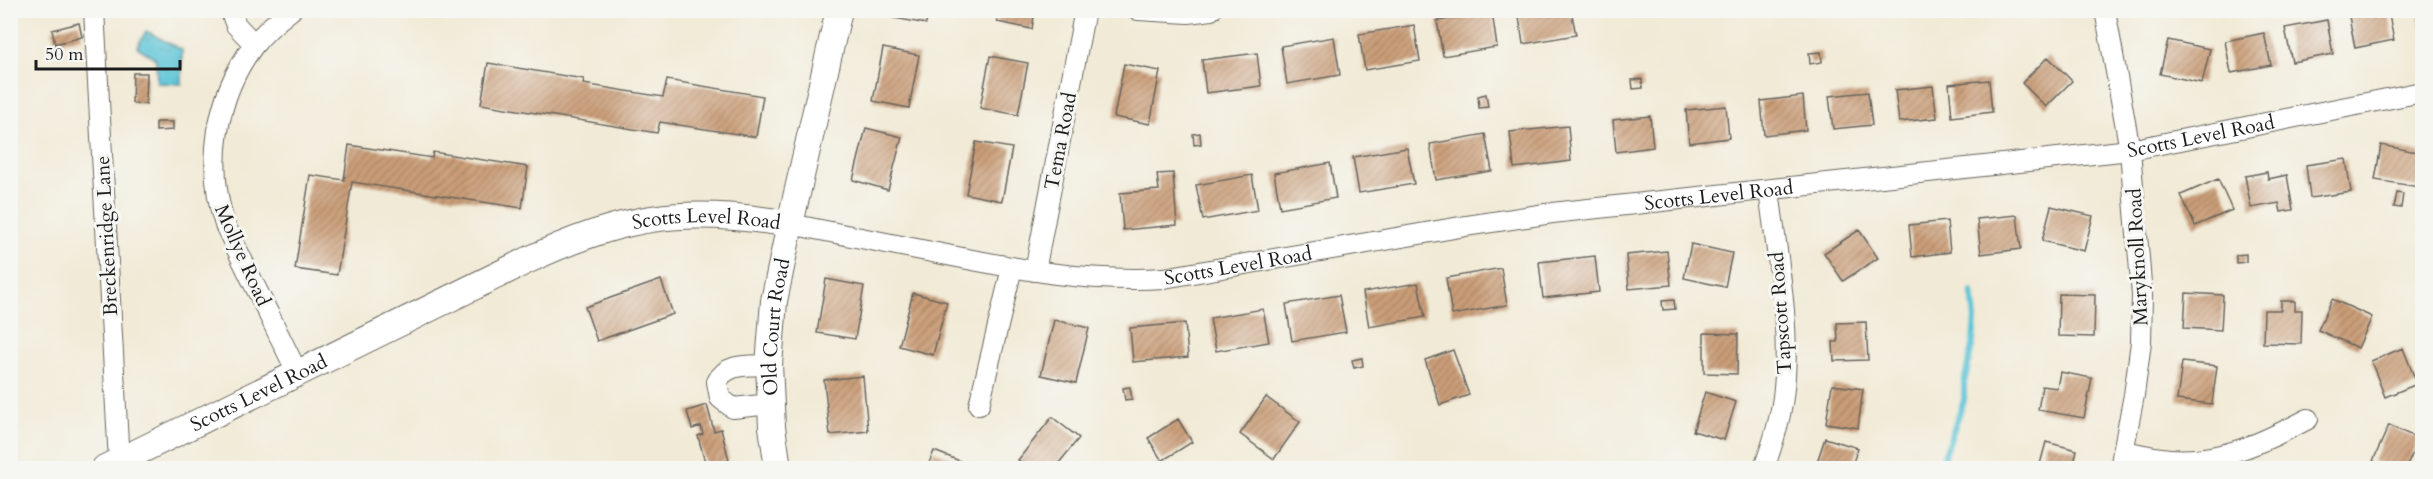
<svg xmlns="http://www.w3.org/2000/svg" width="2433" height="479" font-family="Cardo,serif">
  <defs>
    <pattern id="water-ripples" width="26" height="14" patternUnits="userSpaceOnUse" patternTransform="scale(1.5)"><rect width="26" height="14" fill="#5bc4d7"/><path d="M2 4q2-2 4 0t4 0M15 11q2-2 4 0t4 0" fill="none" stroke="#4fa8b8"/></pattern>
    <pattern id="building-hatch" width="6" height="6" patternUnits="userSpaceOnUse" patternTransform="scale(1.5)"><rect width="6" height="6" fill="#cb9e78"/><path d="M-1 1l2-2M0 6l6-6M5 7l2-2" fill="none" stroke="#a48062"/></pattern>
  </defs>
  <rect width="100%" height="100%" fill="#f6f6f2"/>
  <filter id="ink" filterUnits="userSpaceOnUse"><feTurbulence type="fractalNoise" baseFrequency=".0167" numOctaves="2"/><feDisplacementMap in="SourceGraphic" scale="12" xChannelSelector="R" yChannelSelector="G"/><feConvolveMatrix kernelMatrix="1 2 1 2 8 2 1 2 1" color-interpolation-filters="sRGB"/></filter>
  <filter id="wash" filterUnits="userSpaceOnUse"><feTurbulence type="fractalNoise" baseFrequency=".008" numOctaves="4" result="noise"/><feDisplacementMap in="SourceGraphic" scale="24" xChannelSelector="R" yChannelSelector="G"/><feGaussianBlur stdDeviation="1.35" result="paint"/><feColorMatrix in="noise" values="0 0 0 0 0 0 0 0 0 0 0 0 0 0 0 0 0 1.4 0 .05"/><feComposite in="paint" operator="in"/></filter>
  <g filter="url(#wash)">
    <rect width="100%" height="100%" fill="#f1ead6"/>
    <!-- water -->
    <path fill="url(#water-ripples)" stroke="#3c707a" stroke-width="1.5" d="M146,31L182,50V84L157,83L156,59L137,47Z"/>
    <g fill="none" stroke-linecap="round" stroke-linejoin="round">
      <!-- stream -->
      <path stroke="#5bc4d7" stroke-width="6" d="M1940,468L1964,400V383L1973,341L1975,319L1972,292"/>
    </g>
    <g id="blocks">
      <!-- building -->
      <path fill="url(#building-hatch)" d="M891,10H929L926,24L889,17Z
        M999,10H1035L1032,29L997,22Z
        M1518,10H1571L1576,35L1523,44Z
        M2388,10L2394,40L2355,48L2348,11Z
        M2418,10H2422V27H2421Z
        M1492,12L1497,47L1443,56L1437,21Z
        M2327,20L2333,54L2292,62L2285,28Z
        M79,23L82,37L55,44L52,30Z
        M1414,25L1420,61L1365,70L1359,34Z
        M2264,33L2271,65L2231,73L2225,41Z
        M1334,37L1340,75L1287,84L1281,46Z
        M2168,40L2210,49L2202,83L2160,74Z
        M883,48L919,55L909,108L873,101Z
        M1821,52L1822,62L1810,64L1809,53Z
        M1257,53L1261,86L1206,93L1202,60Z
        M990,56L1028,63L1018,115L980,108Z
        M2048,57L2072,81L2046,107L2022,83Z
        M488,63L584,79L583,84L663,97L667,80L763,96L756,137L660,122L657,133L481,104Z
        M1124,64L1160,71L1150,124L1114,117Z
        M133,73H147L146,104L132,103Z
        M1642,79L1643,88L1633,89L1632,80Z
        M1989,80L1992,112L1952,117L1949,84Z
        M1933,86L1937,118L1899,122L1895,90Z
        M1868,92L1872,125L1833,129L1829,96Z
        M1486,94L1488,107L1479,108L1478,96Z
        M1803,96L1806,130L1764,135L1761,101Z
        M1726,106L1729,138L1689,143L1686,110Z
        M1650,116L1653,147L1616,152L1613,120Z
        M156,122H173V130L156,131Z
        M1568,126L1571,161L1514,168L1510,132Z
        M866,128L902,137L888,190L853,180Z
        M1200,133L1201,144L1194,145L1193,134Z
        M1485,134L1492,171L1436,180L1430,144Z
        M976,142L1012,148L1002,201L966,194Z
        M349,145L432,158L433,152L528,167L522,208L352,182L337,275L295,269L310,175L344,180Z
        M2381,145L2422,153L2419,187L2375,180Z
        M1407,148L1414,184L1359,193L1353,157Z
        M2346,159L2351,192L2310,198L2306,165Z
        M1330,163L1336,198L1280,208L1274,173Z
        M2267,172L2268,179L2287,175L2293,210L2281,212L2279,203L2251,208L2245,176Z
        M1173,173L1177,225L1123,230L1120,193L1159,190L1157,174Z
        M1252,175L1258,210L1203,220L1196,185Z
        M2218,179L2232,210L2195,226L2181,195Z
        M2397,193L2403,194L2401,208L2394,207Z
        M2051,206L2093,216L2084,251L2042,241Z
        M2017,215L2021,249L1981,254L1977,219Z
        M1947,221L1950,252L1912,257L1909,225Z
        M1859,230L1878,258L1843,281L1824,253Z
        M1691,244L1732,253L1725,287L1684,278Z
        M1667,251L1671,285L1629,289L1626,255Z
        M2246,254V262L2236,263V255Z
        M1595,256L1599,292L1543,298L1539,262Z
        M1501,268L1507,305L1452,315L1446,278Z
        M826,279L864,286L855,339L817,333Z
        M661,280L673,314L597,341L585,307Z
        M1418,283L1425,317L1369,327L1363,292Z
        M913,293L947,302L933,355L899,346Z
        M2186,293L2223,295L2221,330L2184,328Z
        M2059,294L2095,295L2094,337L2058,336Z
        M1339,295L1346,332L1292,341L1286,304Z
        M2332,299L2372,317L2358,348L2318,330Z
        M1674,300L1675,309L1663,310L1662,301Z
        M2281,301H2295V310H2302L2301,344L2263,343L2264,310H2281Z
        M1263,309L1269,342L1216,351L1210,318Z
        M1054,320L1089,328L1076,383L1041,375Z
        M1866,322L1868,360L1834,361L1833,342H1838L1837,323Z
        M1185,323L1188,357L1133,362L1130,328Z
        M1704,333L1738,334L1737,374L1704,373Z
        M2403,348L2417,384L2385,397L2371,361Z
        M1453,350L1469,395L1440,405L1425,360Z
        M1362,358L1363,366L1354,368L1352,360Z
        M2182,362L2217,366L2212,404L2177,400Z
        M2060,372L2092,378L2084,418L2038,410L2042,386L2057,388Z
        M863,376L868,431L830,435L824,380Z
        M1832,385L1863,389L1858,428L1826,423Z
        M1130,387L1132,399L1125,400L1123,388Z
        M1705,392L1736,402L1724,440L1693,431Z
        M1266,397L1300,422L1274,459L1240,434Z
        M707,405L714,431L721,429L729,460L706,466L698,436L703,434L701,426L692,429L687,411Z
        M1052,417L1079,438L1055,468H1030L1018,460Z
        M1178,419L1192,442L1162,461L1148,438Z
        M2389,425L2419,439L2406,468H2390L2373,461Z
        M1825,438L1858,448L1851,468H1815Z
        M2046,442L2077,450L2073,468H2039Z
        M934,451L978,468H927Z"/>
    </g>
  </g>
  <g filter="url(#ink)">
    <use href="#blocks" fill-opacity="0" stroke="#67645d" stroke-width="1.5"/>
    <g fill="none" stroke-linecap="round" stroke-linejoin="round">
      <defs>
        <g id="minor">
          <path d="M94,10L119,462"/>
          <path d="M230,10L236,25L254,44"/>
          <path d="M291,10C278,20 264,32 254,45C215,96 206,166 225,225L298,374"/>
          <path d="M1138,10L1188,13L1211,10"/>
          <path d="M2105,10L2130,150L2142,295L2141,342L2134,395L2120,468"/>
          <path id="s1" d="M790,224C840,234 891,244 942,254C1017,269 1088,283 1164,278L1466,226L1552,213L2130,150L2422,92"/>
          <path d="M1035,271L1085,10"/>
          <path d="M769,365C750,366 727,362 717,382L720,398L733,408L771,404"/>
          <path d="M979,405L1012,268"/>
          <path d="M2124,451C2139,454 2155,458 2170,459C2221,463 2264,442 2308,419"/>
          <path d="M1764,468C1772,446 1780,422 1783,397C1792,329 1777,258 1769,190"/>
        </g>
        <g id="major">
          <path id="s2" d="M105,468L524,262C622,215 683,206 790,224"/>
          <path id="s3" d="M778,468L772,427L769,365L774,301L790,224L839,10"/>
        </g>
      </defs>
      <!-- minor casing -->
      <use href="#minor" stroke="#67645d" stroke-width="22"/>
      <!-- major casing -->
      <use href="#major" stroke="#67645d" stroke-width="28"/>
      <!-- minor -->
      <use href="#minor" stroke="#fff" stroke-width="20"/>
      <!-- major -->
      <use href="#major" stroke="#fff" stroke-width="26"/>
    </g>
  </g>
  <g text-anchor="middle" stroke-width="6" stroke-linejoin="round" paint-order="stroke">
    <!-- street labels -->
    <g font-size="20" fill="#1c1c1c" stroke="#f6f6f2">
      <text dy="7" stroke="none"><textPath href="#s1" startOffset="1426">Scotts Level Road</textPath></text>
      <text transform="translate(1060 141) rotate(-79)" y="7">Tema Road</text>
      <text dy="7" stroke="none"><textPath href="#s1" startOffset="940">Scotts Level Road</textPath></text>
      <text dy="7" stroke="none"><textPath href="#s2" startOffset="657">Scotts Level Road</textPath></text>
      <text transform="translate(106 236) rotate(-93)" y="7">Breckenridge Lane</text>
      <text transform="translate(243 255) rotate(66)" y="7">Mollye Road</text>
      <text transform="translate(2137 257) rotate(-93)" y="7">Maryknoll Road</text>
      <text dy="7" stroke="none"><textPath href="#s1" startOffset="454">Scotts Level Road</textPath></text>
      <text transform="translate(1780 313) rotate(-94)" y="7">Tapscott Road</text>
      <text dy="7" stroke="none"><textPath href="#s3" startOffset="142">Old Court Road</textPath></text>
      <text dy="7" stroke="none"><textPath href="#s2" startOffset="171">Scotts Level Road</textPath></text>
    </g>
  </g>
  <!-- margin -->
  <rect width="2433" height="479" fill="none" stroke="#f6f6f2" stroke-width="36"/>
  <!-- scale -->
  <path d="M36 60v9h144v-9" fill="none" stroke="#1c1c1c" stroke-width="3"/>
  <text x="45" y="60" font-size="18" fill="#1c1c1c" stroke="#f6f6f2" stroke-width="4.5" paint-order="stroke">50 m</text>
</svg>
